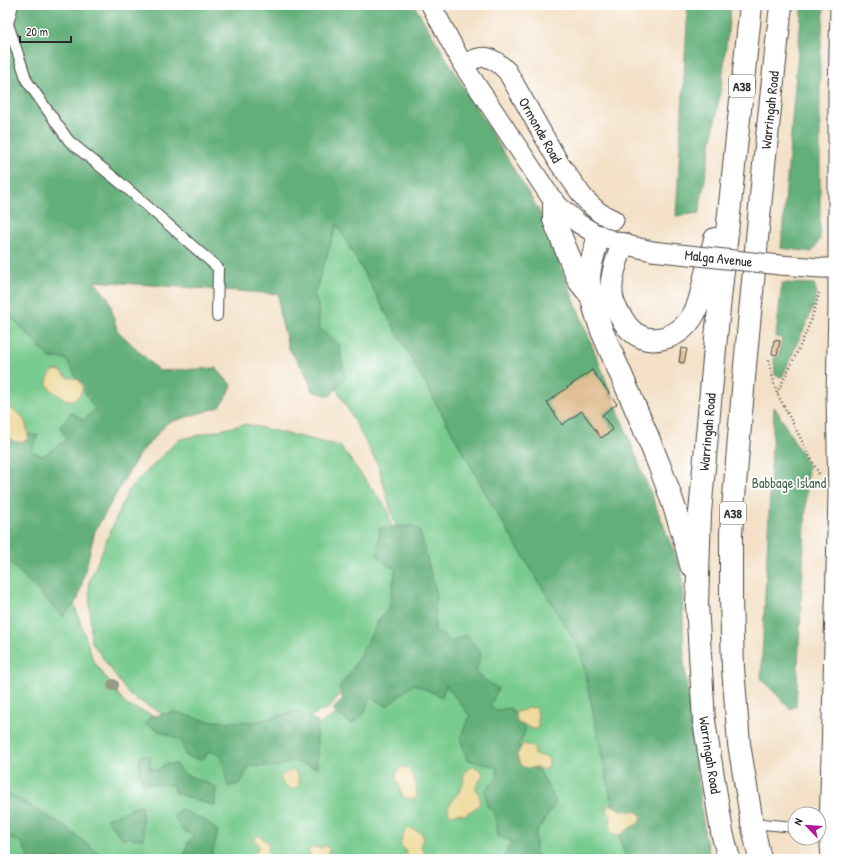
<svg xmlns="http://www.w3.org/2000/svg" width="845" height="864" font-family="'Patrick Hand',sans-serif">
  <rect width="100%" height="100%" fill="#fff"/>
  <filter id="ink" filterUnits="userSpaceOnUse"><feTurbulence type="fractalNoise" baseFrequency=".025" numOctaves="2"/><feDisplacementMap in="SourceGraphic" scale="8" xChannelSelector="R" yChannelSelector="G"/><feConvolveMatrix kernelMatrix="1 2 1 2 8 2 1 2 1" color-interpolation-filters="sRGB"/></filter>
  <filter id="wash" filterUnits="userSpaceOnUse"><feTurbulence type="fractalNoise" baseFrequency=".012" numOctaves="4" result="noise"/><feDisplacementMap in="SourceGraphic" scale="16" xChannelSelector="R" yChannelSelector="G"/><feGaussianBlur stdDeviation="0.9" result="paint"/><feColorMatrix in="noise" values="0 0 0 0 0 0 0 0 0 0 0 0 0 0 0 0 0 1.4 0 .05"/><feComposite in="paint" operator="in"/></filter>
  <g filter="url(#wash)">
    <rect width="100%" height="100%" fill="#f3e0c6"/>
    <!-- green -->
    <path fill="#78cb8e" stroke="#527b5c" d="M5,128L93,281L110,366L70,592L93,660L126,705L200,733L271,752L342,711L413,587L378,465L303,326L337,224L494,508L580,650L616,822L626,859H5Z
      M245,424L340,446L388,510L401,570L394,612L375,650L329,708L258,741L182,725L129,695L91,641L89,582L128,490L178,440Z"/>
    <!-- forest -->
    <path fill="#62af79" stroke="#466d52" d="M5,5H414L538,209L682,572L684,663L705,837L711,859H626L616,822L580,650L494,508L337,224L314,295L318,304L319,328L339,344L345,378L330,396L312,391L305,372L289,349L279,312V294L94,281L109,299L117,330L159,371L216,368L232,386L220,407L167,423L138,456L95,531L78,599L63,617L5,557V428L14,434L38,435L31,451L43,456L67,439L60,427L71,412L83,420L95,410L66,359L50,358L5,310Z
      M688,5H731L722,81L699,213L676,216Z
      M802,5H824L820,63V239L812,252L781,248Z
      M782,283L814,284L817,293L814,304L810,315L782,377L775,375L774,358H778L782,338L776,337Z
      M774,406L808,465L796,706L790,709L761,678Z
      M410,526L419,529L436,592L435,630L452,642L466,635L481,652L476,673L498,689L490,706L496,710L510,708L526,729L519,746L522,764L539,770L556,802L535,835L537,859H502L512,842L498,836L495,813L487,806L485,790L498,776L496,767L467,760L460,737L470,716L446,685L442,697L414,684L387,706L370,697L364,714L352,724L332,710L343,700L339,687L352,670L381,616L389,610L396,567H390L377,555L380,528Z
      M297,711L317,721V768L293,761L277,767L249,766L241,783L228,787L221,756L210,751L202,760L186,756L181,741L146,724L150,717L175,712L208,721L253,722Z
      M143,754L150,757L151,768L158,770L165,764H175L184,774L216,787L215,806L175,793L172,785L141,784L139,760Z
      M5,791L63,825L106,859H30L21,842L5,836Z
      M141,805L144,839L122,838L106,819Z
      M180,809L204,820L218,831L211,858C203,861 193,859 184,856L188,842L194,835L182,830L174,816Z"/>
    <!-- sand -->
    <path fill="#eeda9e" stroke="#8c8264" d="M58,370C67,374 63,379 75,378C80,381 82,383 83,388C81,393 78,398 73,400C66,402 48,390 47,383C47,379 50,375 53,371Z
      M8,408C23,412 28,425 28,439L21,442L13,441L5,432V411Z
      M529,707L531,708L535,707L537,709C537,712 539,726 538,728C538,728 536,729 536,729H532L525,725L518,723L515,715L516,712L519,711H522Z
      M523,744L530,746L535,748L534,755L546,757L549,759V765L546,769L543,770L535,767L530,768L524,767L520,764L517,755Z
      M404,767C414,769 417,788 417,797L415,799C410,798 407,799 403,797C402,794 401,790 400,787C399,785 398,783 397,781C394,775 398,769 404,767Z
      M472,767L478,768L483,774C482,777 476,786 476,788C476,790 479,794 480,797C482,807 471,810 465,815L459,813L451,815C441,807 461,794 463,785C466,775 459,774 472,767Z
      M294,770C300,779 303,788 290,789C276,779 279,774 294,770Z
      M610,804C614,806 618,809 621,810C630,813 635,808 642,817C638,826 635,824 628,829C622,834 613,840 610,828C609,825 611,822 611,818C610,815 608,813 606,810L608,805Z
      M410,828L419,832L423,835V840L420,845L424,852L426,859H399L406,854V850L400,844L404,833L407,829Z
      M256,836C261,835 263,840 268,842C269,846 268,855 267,859H253C253,854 259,850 258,845C257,843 256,842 255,840Z
      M324,846H327C331,849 328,855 326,859H314L309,853V850L310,847L320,848Z"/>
    <g id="blocks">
      <!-- building -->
      <path fill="#deb888" d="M774,340L780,341L777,355L772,354Z
        M681,348L687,349L684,363L679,362Z
        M592,370L617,404L602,415L613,430L601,438L582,411L562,425L547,402Z"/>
    </g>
  </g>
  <g filter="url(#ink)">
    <use href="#blocks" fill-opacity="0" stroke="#494642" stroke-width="1"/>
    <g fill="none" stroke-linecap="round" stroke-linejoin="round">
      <defs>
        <path id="lane" d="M13,5L8,24L27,81L69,141L123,185L218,268L217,316
          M752,823L795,827"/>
        <g id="street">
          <path d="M431,5L463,65L554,202L578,223L599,236L623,244L652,251"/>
          <path id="s1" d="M463,65C483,53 491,55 507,71L559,163L584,198L592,206L600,213L614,220"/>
          <path d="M780,265L821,268H840"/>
          <path d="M831,859L829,831L838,495L836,395L838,307V93L840,6"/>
        </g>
        <g id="highway">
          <path d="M554,202V220L579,281L591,296"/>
          <path d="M599,236C595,250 589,265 589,279C590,297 596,315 602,331C635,408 672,484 691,565"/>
          <path d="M623,244C617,260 609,279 612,297C613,304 617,311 621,317C624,322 627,327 632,331C650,347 677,338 690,320C699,308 702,291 705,277C708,265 712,252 715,239"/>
          <path id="s2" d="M729,859L722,832L704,721L697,604L700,513L707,435L716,337L751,5"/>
          <path id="s3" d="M760,859L752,823L739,744L733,668L731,598V533L745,366L764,165L781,5"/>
        </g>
      </defs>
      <!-- lane casing -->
      <use href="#lane" stroke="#494642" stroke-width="12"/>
      <!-- street casing -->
      <use href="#street" stroke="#494642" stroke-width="21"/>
      <!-- highway casing -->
      <use href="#highway" stroke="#494642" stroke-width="24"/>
      <!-- path -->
      <path stroke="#494642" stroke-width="2.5" stroke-dasharray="1 3" stroke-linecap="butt" d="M769,360L771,371L777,393L819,474
        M777,393C793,360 811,328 819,293"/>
      <!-- lane -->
      <use href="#lane" stroke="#fff" stroke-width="10"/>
      <!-- street -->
      <use href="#street" stroke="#fff" stroke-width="19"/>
      <!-- highway -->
      <use href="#highway" stroke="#fff" stroke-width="22"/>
      <defs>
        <g id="street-bridge">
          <path id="s4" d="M652,251L780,265"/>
        </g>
      </defs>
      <!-- street-bridge casing -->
      <use href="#street-bridge" stroke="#494642" stroke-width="21" stroke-linecap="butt"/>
      <!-- street-bridge -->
      <use href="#street-bridge" stroke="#fff" stroke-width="19"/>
    </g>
    <!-- trees -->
    <circle fill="#949b84" cx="113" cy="685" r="6"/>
  </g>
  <g text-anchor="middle" stroke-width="3.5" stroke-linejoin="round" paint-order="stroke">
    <!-- shield labels -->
    <g fill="#fff" stroke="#6b6b6b" stroke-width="1">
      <rect x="729" y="75" width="26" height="22" rx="3"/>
      <rect x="720" y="502" width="26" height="22" rx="3"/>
    </g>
    <g font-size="13" font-weight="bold" fill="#2b2b2b">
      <text x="742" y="91">A38</text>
      <text x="733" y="518">A38</text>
    </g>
    <!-- street labels -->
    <g font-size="14" fill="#2b2b2b" stroke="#fff">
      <text dy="5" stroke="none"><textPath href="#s3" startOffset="753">Warringah Road</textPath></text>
      <text dy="5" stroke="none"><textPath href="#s1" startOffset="118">Ormonde Road</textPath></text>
      <text dy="5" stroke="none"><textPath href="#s4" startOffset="67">Malga Avenue</textPath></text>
      <text dy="5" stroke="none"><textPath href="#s2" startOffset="430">Warringah Road</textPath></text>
      <text transform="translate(710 755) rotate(81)" y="5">Warringah Road</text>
    </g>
    <!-- park labels -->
    <g font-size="14" fill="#46634e" stroke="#fff">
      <text x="789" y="488">Babbage Island</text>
    </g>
  </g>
  <!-- margin -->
  <rect width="845" height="864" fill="none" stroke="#fff" stroke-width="20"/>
  <!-- north arrow -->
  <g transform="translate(807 826) rotate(295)"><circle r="19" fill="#ffffff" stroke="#aaaaaa"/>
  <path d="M0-3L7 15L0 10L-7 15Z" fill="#b5179e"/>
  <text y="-6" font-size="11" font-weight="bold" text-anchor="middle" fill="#2b2b2b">N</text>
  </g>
  <!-- scale -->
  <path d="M20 36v6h51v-6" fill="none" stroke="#2b2b2b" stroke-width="2"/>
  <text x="26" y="36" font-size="12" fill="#2b2b2b" stroke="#ffffff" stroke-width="3" paint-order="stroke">20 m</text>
</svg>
